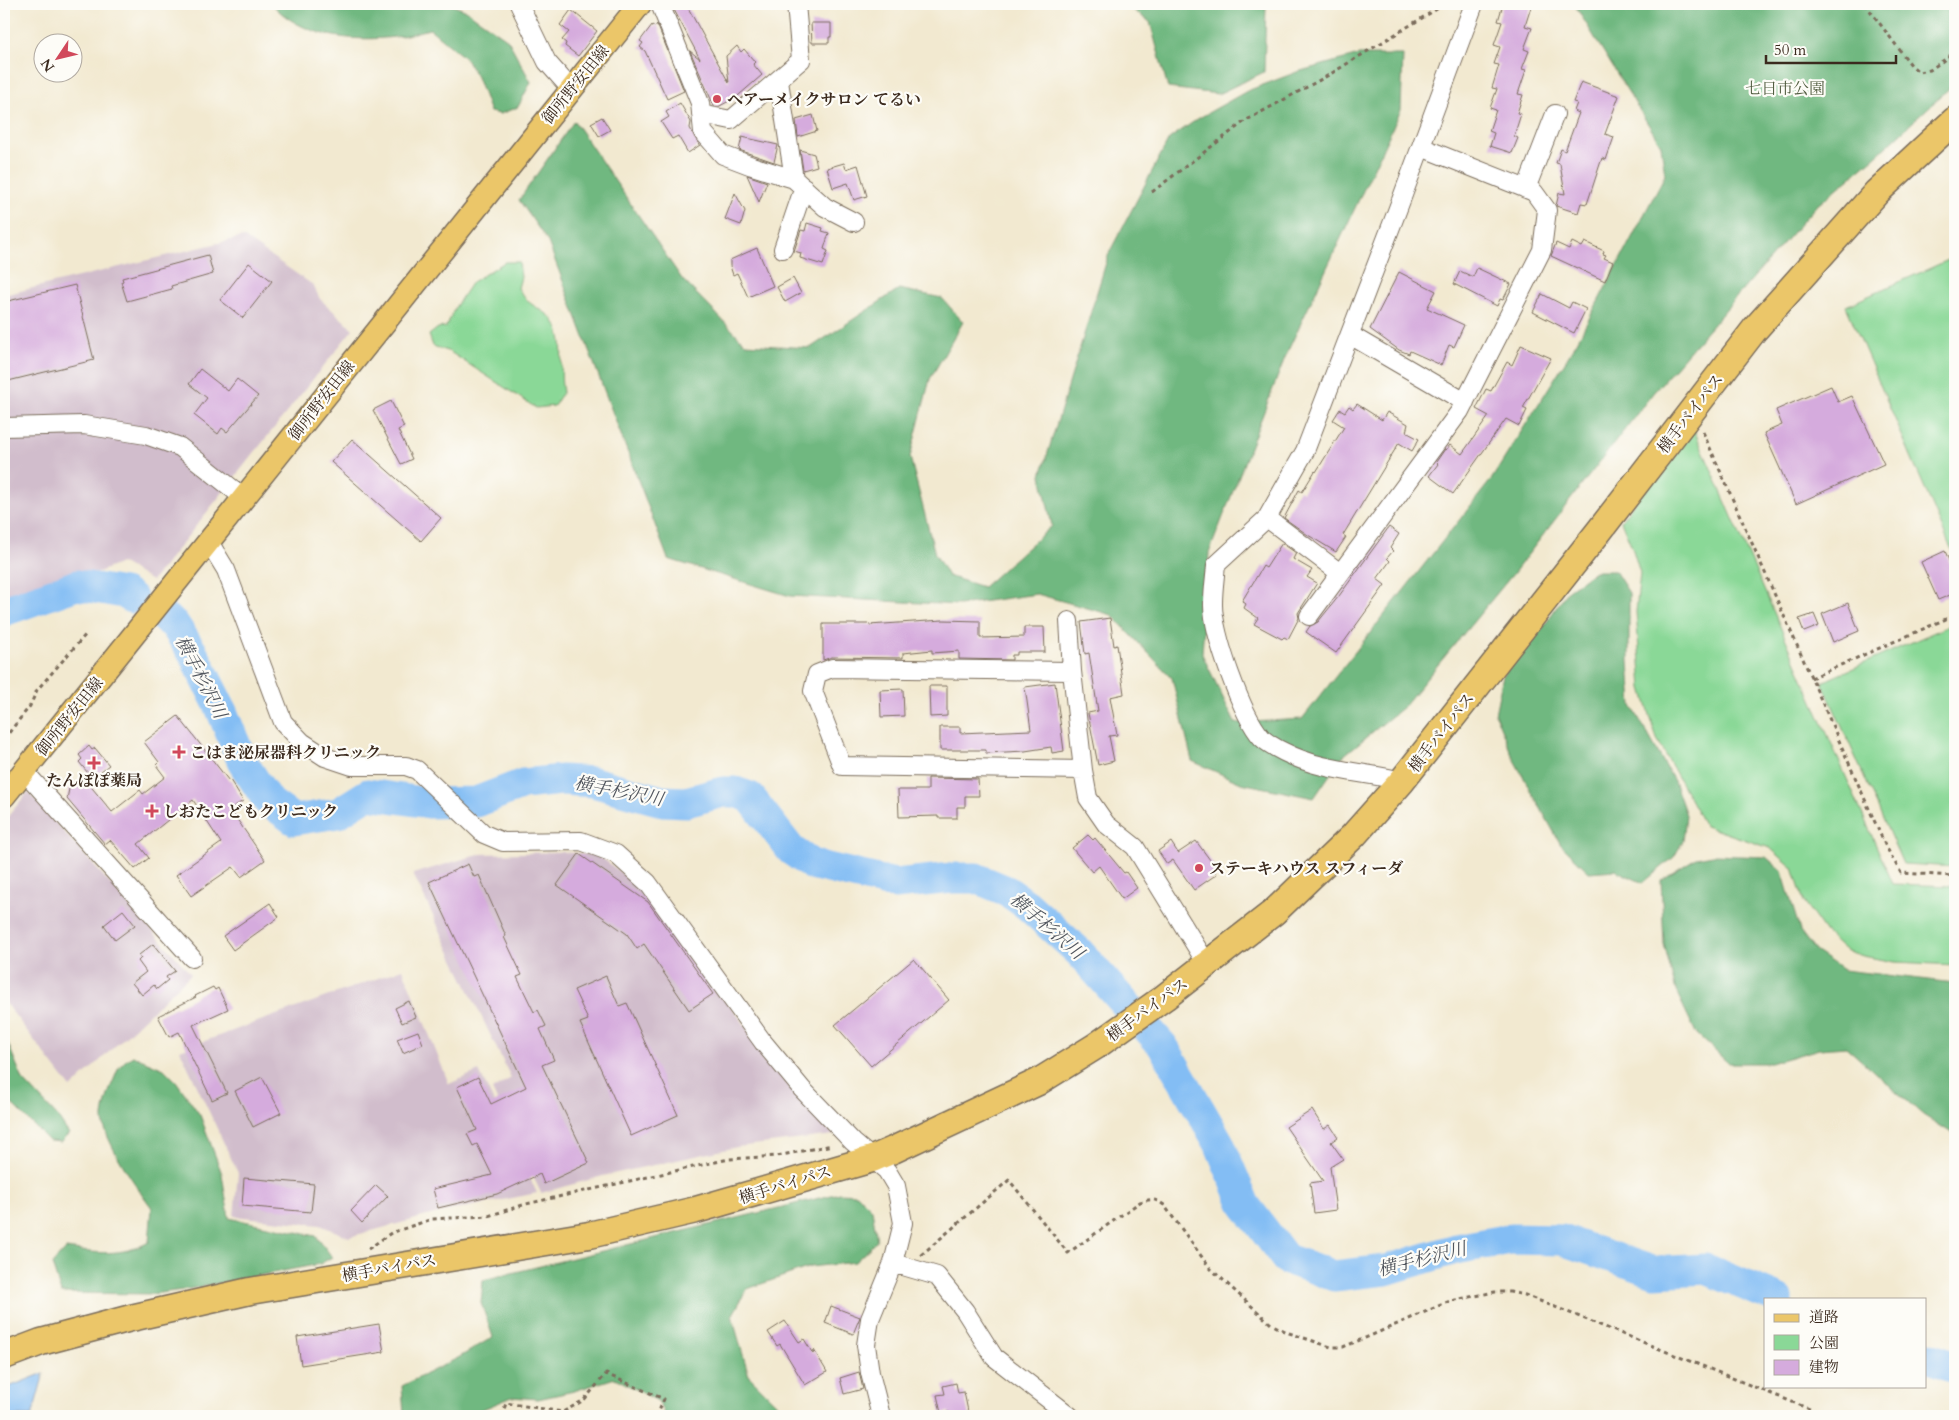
<svg xmlns="http://www.w3.org/2000/svg" width="1959" height="1420" font-family="Cardo,'Noto Serif JP',serif">
  <rect width="100%" height="100%" fill="#fdfcf7"/>
  <filter id="ink" filterUnits="userSpaceOnUse"><feTurbulence type="fractalNoise" baseFrequency=".02" numOctaves="2"/><feDisplacementMap in="SourceGraphic" scale="10" xChannelSelector="R" yChannelSelector="G"/><feConvolveMatrix kernelMatrix="1 2 1 2 8 2 1 2 1" color-interpolation-filters="sRGB"/></filter>
  <filter id="wash" filterUnits="userSpaceOnUse"><feTurbulence type="fractalNoise" baseFrequency=".0096" numOctaves="4" result="noise"/><feDisplacementMap in="SourceGraphic" scale="20" xChannelSelector="R" yChannelSelector="G"/><feGaussianBlur stdDeviation="1.12" result="paint"/><feColorMatrix in="noise" values="0 0 0 0 0 0 0 0 0 0 0 0 0 0 0 0 0 1.4 0 .05"/><feComposite in="paint" operator="in"/></filter>
  <g filter="url(#wash)">
    <rect width="100%" height="100%" fill="#f2e9d0"/>
    <!-- industrial -->
    <path fill="#d1bdcc" d="M243,237L313,285L320,299L353,329L152,581L121,563L99,572L73,573L4,597V295Z
      M28,792L191,974L71,1088L4,1001V821Z
      M562,852L598,855L651,896L786,1082L834,1135L737,1147L603,1176L541,1193L492,1090L511,1078L413,874L480,854Z
      M403,969L449,1084L479,1071L537,1193L438,1213L349,1237L320,1225L234,1216L238,1173L180,1050Z"/>
    <!-- green -->
    <path fill="#8ad897" stroke="#62815a" d="M1955,257V558L1846,306Z
      M505,262H519L521,277L518,288C521,292 524,298 528,301C536,309 549,312 555,323C567,343 558,369 563,392L554,406L536,408L450,352L433,346L429,335L438,328L446,327L456,306L472,282Z
      M1691,423L1893,884L1955,886V965L1895,962L1863,956L1845,950L1826,933L1804,902L1793,868L1770,848L1705,826L1657,739L1642,688L1636,612L1640,573L1632,547L1621,521Z
      M1955,623V867L1903,864L1822,682Z"/>
    <!-- forest -->
    <path fill="#6fb880" stroke="#55714f" d="M272,4H325L337,10L370,4H449L467,11L508,40L531,82L518,107L500,114L490,112L477,77L466,59L430,29C418,31 407,36 395,37C353,42 302,38 272,4Z
      M1125,4H1269L1266,7L1264,72L1218,94L1168,88L1150,22Z
      M1574,4H1955V83L1876,156L1814,208L1653,393L1513,574L1403,707L1342,757L1314,798L1241,783L1192,761L1172,678L1112,615L1037,594L959,605L790,596L668,559L548,242L519,200L574,121L682,279L746,344L810,348L899,289L942,298L963,322L930,379L910,457L935,554L948,576L983,587L1052,526L1041,475L1109,253L1169,139L1199,118L1247,91L1297,72L1359,55H1403L1401,110L1286,355L1209,553L1202,654L1235,723L1302,719L1491,480L1573,349L1665,175L1661,145Z
      M1595,571H1615L1629,593V661L1632,706L1674,781L1686,815L1683,841L1674,857L1643,883L1615,870L1589,872L1561,845L1514,760L1495,714L1503,675L1542,629L1568,590Z
      M1713,855L1766,857L1782,871L1800,931L1815,951L1843,970L1955,983V1135L1923,1115L1846,1047L1819,1049L1770,1063H1728L1696,1033L1676,991L1664,944L1661,880L1696,858Z
      M4,1034L23,1080L57,1116L69,1134L61,1142L49,1141L14,1106L4,1098Z
      M133,1056L164,1069L176,1081L200,1115L222,1174L229,1218L316,1236L332,1257L320,1264L183,1290L152,1294L61,1293L52,1264L66,1249C95,1253 122,1257 149,1242L152,1208C139,1190 101,1138 103,1116C104,1106 108,1095 111,1086C119,1069 116,1066 133,1056Z
      M840,1193L857,1194L872,1209L877,1241L855,1262L810,1267L747,1289L732,1316L749,1376L779,1406L794,1416H665L658,1401L615,1378L574,1391L538,1399L512,1397L466,1416H404L402,1386L458,1358L493,1337L481,1303L483,1280Z"/>
    <!-- water -->
    <path fill="#83bdf4" stroke="#5f7489" d="M44,1373L32,1416H4V1389Z"/>
    <g fill="none" stroke-linecap="round" stroke-linejoin="round">
      <!-- river -->
      <path stroke="#83bdf4" stroke-width="31" d="M153,610L174,624L193,653L220,707L243,763L268,801L294,820L338,813L368,794L429,803L476,802L523,784L562,780L593,782L662,801L686,802L723,792H735L750,797L791,850L811,864L895,884L952,878H976L1007,891L1027,905L1079,952L1163,1046L1219,1143L1245,1205L1286,1259L1310,1267L1334,1276L1386,1270L1456,1249L1511,1239L1562,1240L1655,1272L1706,1269L1778,1299
        M4,611L77,585L124,593L132,598
        M1925,1356L1955,1367"/>
    </g>
    <g id="blocks">
      <!-- building -->
      <path fill="#d5abdd" d="M671,4H686L729,83L726,56L737,46L741,52L744,49L755,62L753,64L762,75L731,102V100L718,107L714,106L690,51L700,59Z
        M1503,4H1532L1525,26L1532,28L1524,49L1529,51L1522,69L1526,70L1518,94L1523,95L1517,113L1521,114L1514,136L1518,138L1512,153L1490,146L1494,133L1489,131L1496,110L1490,108L1497,89L1492,88L1499,65L1494,64L1500,47L1494,45L1502,22L1498,21Z
        M571,10L597,31L578,56L565,46L566,43L562,40L569,32L560,25Z
        M811,23H831V37H829V43H812Z
        M657,24L684,91L667,99L645,51L640,47L643,43L640,41L652,25L655,27Z
        M1581,82L1619,96L1605,134L1614,137L1606,160L1602,158L1587,204L1581,203L1578,213L1556,206L1559,193L1565,194L1560,164L1556,163L1561,149L1565,151L1579,113L1574,111L1577,103L1573,102Z
        M680,103L691,122L690,128L695,138L700,145L688,153L678,136L672,139L661,122L669,117L666,112Z
        M813,115L817,131L798,137L796,120Z
        M602,117L610,130L599,136L591,123Z
        M742,137L778,145L774,162L739,150Z
        M800,150L814,154L817,166L803,170Z
        M844,163L846,169L858,165L867,196L854,200L848,183L833,188L827,168Z
        M747,175L767,182L759,202Z
        M735,193L745,211L741,225L725,219Z
        M807,223L823,228L822,231L829,233L824,249L828,251L823,265L800,258L801,253L794,251L801,230L805,231Z
        M1572,242L1582,247L1585,242L1604,251L1603,254L1606,255L1604,258L1613,262L1605,281L1551,256L1556,243L1569,249Z
        M757,248L773,286L748,297L737,273L733,275L730,266V260Z
        M208,255L213,274L171,286L172,289L127,301L121,282L123,281L122,278Z
        M249,263L272,281L243,318L220,300Z
        M1477,268L1511,284L1503,300L1500,299L1497,306L1454,284L1460,271L1473,277Z
        M1399,272L1436,291L1427,308L1464,325L1454,347L1449,345L1441,365L1410,351L1409,354L1399,350L1370,329Z
        M793,278L801,293L785,302L777,287Z
        M75,285L94,360L4,382V302Z
        M1542,294L1569,308L1572,302L1586,309L1574,333L1533,312Z
        M1521,345L1551,358L1523,408L1527,410L1519,426L1506,419L1453,494L1429,476L1438,464L1436,462L1445,449L1446,450L1450,445L1462,454L1489,416L1476,409L1486,389L1491,391L1507,362L1512,365Z
        M200,369L228,391L237,379L258,396L227,432L222,428L218,434L194,415L207,398L189,384Z
        M1831,386L1838,402L1852,396L1884,464L1796,504L1764,433L1782,425L1776,410Z
        M391,401L404,427L398,430L412,459L401,464L373,410Z
        M1357,404L1382,420L1387,412L1408,424L1406,432L1419,439L1412,451L1399,443L1343,535L1346,537L1336,552L1308,535L1284,518L1299,490L1302,492L1315,471L1316,472L1344,427L1333,420L1340,409L1345,412L1349,406L1353,409Z
        M352,439L441,518L421,541L331,462Z
        M1389,527L1399,534L1390,548L1393,551L1387,558L1390,561L1377,579L1385,585L1336,653L1306,632L1310,626L1318,622L1339,596Z
        M1282,543L1296,553L1293,559L1312,570L1307,577L1317,583L1298,613L1299,618L1288,639L1284,637L1282,639L1254,624L1258,618L1244,608L1246,604L1242,601L1263,566L1266,568Z
        M1945,551L1955,575V593L1938,600L1921,562Z
        M1848,603L1859,631L1833,642L1822,614Z
        M1814,614L1819,626L1804,632L1799,619Z
        M1110,618L1114,646L1117,645L1124,694L1110,697L1117,735L1109,736L1114,761L1098,765L1088,713L1098,711L1089,653L1085,654L1081,622Z
        M943,620L980,621V638L1024,637V627H1044L1045,652H1017V655H1012V660L959,659V651L932,653V650L903,653V658L832,657L823,660V624H868L869,625Z
        M1055,683L1064,751L1052,753L1051,747L1025,751L986,753V750H940V727H960V733L1031,730L1025,687Z
        M929,686H947V716L930,717Z
        M903,689L904,716L881,717L880,690Z
        M178,716L229,781L230,780L243,801L230,809L265,860L241,877L233,867L191,896L176,875L221,843L193,800L138,844L149,858L135,869L110,840L105,844L67,799L69,789L83,777L112,812L140,790L143,794L165,777L156,765L159,762L144,742Z
        M89,746L92,750L95,748L109,765L92,778L79,762L82,759L79,755Z
        M928,778L978,779L979,796H965V807H957V818H938V816L899,817L898,790H928Z
        M1088,835L1093,840L1095,838L1124,873L1126,872L1137,888L1122,899L1099,866L1092,872L1072,848Z
        M1196,841L1216,868L1214,869L1217,874L1194,890L1173,860L1167,864L1158,851L1171,842L1178,853Z
        M579,854L648,902L713,994L689,1010L644,944L637,949L627,934L557,885Z
        M468,864L474,877L479,875L506,936L504,937L522,975L517,977L534,1012L538,1010L546,1026L540,1029L554,1060L542,1065L589,1163L544,1184L540,1174L497,1194L438,1208L433,1189L492,1175L477,1144L473,1146L467,1134L477,1130L457,1087L478,1077L491,1104L526,1087L429,882Z
        M270,903L279,917L233,950L223,936Z
        M123,910L135,925L115,940L104,925Z
        M153,944L175,971L166,977L168,980L157,989L154,985L142,995L132,983L146,972L138,961L141,958L139,955Z
        M914,959L949,1000L871,1066L835,1025Z
        M606,976L619,1006L627,1003L678,1115L631,1136L580,1023L588,1020L574,990Z
        M213,987L215,990L218,988L228,1009L193,1025L227,1093L212,1100L179,1032L169,1037L158,1016L196,997L195,996Z
        M409,1001L416,1017L402,1023L395,1008Z
        M418,1031L423,1044L403,1053L397,1039Z
        M262,1077L281,1113L253,1127L235,1091Z
        M1312,1110L1324,1129L1330,1125L1338,1137L1331,1142L1343,1159L1330,1167L1336,1210L1314,1213L1310,1183L1323,1181L1286,1127Z
        M244,1178L314,1184L311,1212L242,1206Z
        M376,1185L388,1196L362,1223L351,1211Z
        M831,1306L860,1317L853,1334L825,1323Z
        M785,1321L799,1342L804,1339L813,1354L814,1350L827,1372L805,1385L780,1344L777,1346L768,1332Z
        M379,1324L384,1352L301,1365L297,1337Z
        M859,1372L863,1389L844,1394L840,1378Z
        M956,1383L958,1393L964,1392L969,1416H950L949,1412L941,1413L937,1395L945,1394L943,1386Z"/>
    </g>
  </g>
  <g filter="url(#ink)">
    <use href="#blocks" fill-opacity="0" stroke="#7b6d5c" stroke-width="1"/>
    <g fill="none" stroke-linecap="round" stroke-linejoin="round">
      <defs>
        <path id="minor" d="M519,4L547,62L571,89
          M660,4L700,103L703,132L723,155L752,166L794,179
          M779,81L794,179L825,207L854,222
          M701,114L731,120L801,60L796,4
          M1526,189L1555,114
          M783,249L804,187
          M1350,335L1465,402
          M4,427L84,425L146,435L180,447L244,498
          M1267,518L1340,573
          M209,542L226,570L283,722L302,742L325,757L352,766H406L417,770L484,834L503,842L581,841L616,854L648,883L763,1042L802,1089L853,1142L887,1171L896,1186L903,1223L893,1263L870,1319L866,1345L870,1373L881,1416
          M1309,616L1460,411L1542,250L1547,210L1534,192L1421,147
          M1069,621L1072,671L1083,770
          M1072,671L832,668L817,674L813,691L842,766L1083,770L1088,798L1106,824L1135,847L1207,964
          M24,771L192,958
          M1402,781C1362,771 1323,772 1284,752C1278,749 1267,743 1262,738C1242,716 1212,632 1213,603C1213,590 1215,577 1216,565L1267,518L1305,451L1397,211L1474,4
          M893,1263L937,1276L965,1311L994,1357L1070,1416"/>
        <path id="major" d="M4,796C217,533 426,267 640,4"/>
        <path id="highway" d="M4,1356L41,1342L131,1318L250,1291L589,1235L696,1210L872,1159L893,1150L1038,1082L1096,1046L1165,997L1274,912L1353,836L1402,781L1600,530L1755,329L1877,192L1955,120"/>
      </defs>
      <!-- minor casing -->
      <use href="#minor" stroke="#7b6d5c" stroke-width="20"/>
      <!-- major casing -->
      <use href="#major" stroke="#7b6d5c" stroke-width="25"/>
      <!-- highway casing -->
      <use href="#highway" stroke="#7b6d5c" stroke-width="29"/>
      <!-- path -->
      <path stroke="#7b6d5c" stroke-width="3" stroke-dasharray="4 4" stroke-linecap="butt" d="M1865,4L1911,65L1919,72L1930,70L1955,52
        M1152,192L1245,121L1327,76L1445,4
        M1703,432L1885,845L1901,873L1955,876
        M1811,678L1955,615
        M4,739L30,706L37,690L87,633
        M368,1249L391,1233L432,1219L488,1216L526,1204L729,1159L777,1156L832,1145
        M921,1255L1009,1180L1068,1253L1140,1202C1151,1199 1155,1198 1164,1205L1210,1268L1271,1324L1289,1333L1331,1347H1343L1370,1336L1450,1301L1495,1292H1510L1525,1295L1827,1416
        M502,1416L506,1403L563,1412L584,1400L606,1374L664,1399L657,1416"/>
      <!-- minor -->
      <use href="#minor" stroke="#fff" stroke-width="18"/>
      <!-- major -->
      <use href="#major" stroke="#ebc669" stroke-width="22"/>
      <!-- highway -->
      <use href="#highway" stroke="#ebc669" stroke-width="26"/>
    </g>
  </g>
  <!-- markers -->
  <g fill="#d1495b" stroke="#fdfcf7" stroke-width="2">
    <circle cx="717" cy="99" r="5"/>
    <path d="M176.5 744.5h5v5h5v5h-5v5h-5v-5h-5v-5h5z"/>
    <path d="M91.5 755.5h5v5h5v5h-5v5h-5v-5h-5v-5h5z"/>
    <path d="M149.5 803.5h5v5h5v5h-5v5h-5v-5h-5v-5h5z"/>
    <circle cx="1199" cy="868" r="5"/>
  </g>
  <g text-anchor="middle" stroke-width="4.5" stroke-linejoin="round" paint-order="stroke">
    <!-- street labels -->
    <g font-size="16" fill="#3b2a1e" stroke="#fdfcf7">
      <text transform="translate(575 84) rotate(-51)" y="6">御所野安田線</text>
      <text transform="translate(321 400) rotate(-52)" y="6">御所野安田線</text>
      <text transform="translate(1690 413) rotate(-52)" y="6">横手バイパス</text>
      <text transform="translate(69 716) rotate(-51)" y="6">御所野安田線</text>
      <text transform="translate(1441 732) rotate(-52)" y="6">横手バイパス</text>
      <text transform="translate(1147 1009) rotate(-36)" y="6">横手バイパス</text>
      <text transform="translate(785 1184) rotate(-17)" y="6">横手バイパス</text>
      <text transform="translate(389 1267) rotate(-10)" y="6">横手バイパス</text>
    </g>
    <!-- park labels -->
    <g font-size="16" fill="#535e42" stroke="#fdfcf7">
      <text x="1785" y="94">七日市公園</text>
    </g>
    <!-- poi labels -->
    <g font-size="16" font-weight="bold" fill="#3b2a1e" stroke="#fdfcf7" text-anchor="start">
      <text x="727" y="105">ヘアーメイクサロン てるい</text>
      <text x="190" y="758">こはま泌尿器科クリニック</text>
      <text x="94" y="786" text-anchor="middle">たんぽぽ薬局</text>
      <text x="163" y="817">しおたこどもクリニック</text>
      <text x="1209" y="874">ステーキハウス スフィーダ</text>
    </g>
    <!-- water labels -->
    <g font-size="18" font-style="italic" fill="#51565e" stroke="#fdfcf7">
      <text transform="translate(201 677) rotate(63)" y="6">横手杉沢川</text>
      <text transform="translate(619 791) rotate(11)" y="6">横手杉沢川</text>
      <text transform="translate(1047 926) rotate(41)" y="6">横手杉沢川</text>
      <text transform="translate(1422 1259) rotate(-14)" y="6">横手杉沢川</text>
    </g>
  </g>
  <!-- margin -->
  <rect width="1959" height="1420" fill="none" stroke="#fdfcf7" stroke-width="20"/>
  <!-- legend -->
  <rect x="1764" y="1298" width="162" height="90" fill="#fdfcf7" stroke="#afa8a0"/>
  <rect x="1774" y="1314" width="25" height="8" fill="#ebc669" stroke="#afa8a0"/>
  <text x="1809" y="1322" font-size="15" fill="#3b2a1e">道路</text>
  <rect x="1774" y="1335" width="25" height="15" fill="#8ad897" stroke="#afa8a0"/>
  <text x="1809" y="1348" font-size="15" fill="#3b2a1e">公園</text>
  <rect x="1774" y="1360" width="25" height="15" fill="#d5abdd" stroke="#afa8a0"/>
  <text x="1809" y="1372" font-size="15" fill="#3b2a1e">建物</text>
  <!-- north arrow -->
  <g transform="translate(58 58) rotate(235)"><circle r="24" fill="#fdfcf7" stroke="#afa8a0"/>
  <path d="M0-4L9 19L0 12L-9 19Z" fill="#d1495b"/>
  <text y="-8" font-size="14" font-weight="bold" text-anchor="middle" fill="#3b2a1e">N</text>
  </g>
  <!-- scale -->
  <path d="M1766 55v8h130v-8" fill="none" stroke="#3b2a1e" stroke-width="2.5"/>
  <text x="1774" y="55" font-size="15" fill="#3b2a1e" stroke="#fdfcf7" stroke-width="4" paint-order="stroke">50 m</text>
</svg>
